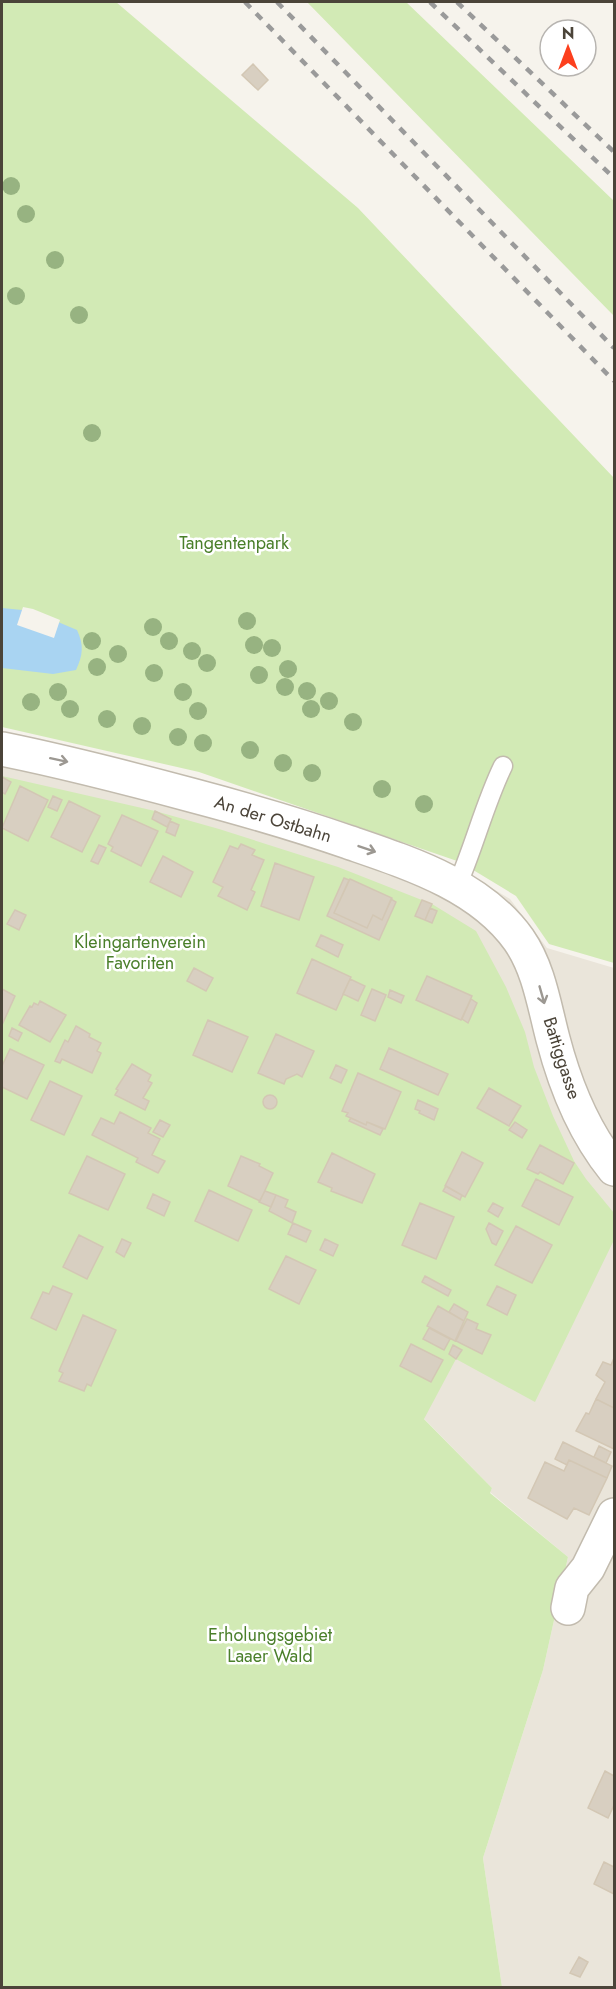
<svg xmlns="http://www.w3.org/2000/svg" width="616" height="1989" font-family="Jost,sans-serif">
  <rect width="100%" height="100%" fill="#f6f3ec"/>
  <!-- residential -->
  <path fill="#eae5da" d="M2,733L200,779L443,859L510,899L547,948L614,968V1987H502L483,1858L543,1670L568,1557L490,1492L492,1488L353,1346L2,1362Z"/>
  <!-- green -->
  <path fill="#d2eab5" d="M2,2H116L358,208L614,478V963L549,944L516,896L460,862L199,772L2,727Z
    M307,2H406L614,201V316Z
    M2,776L155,811L219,829L338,867L432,904L476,931L506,987L525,1032L534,1067L553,1116L574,1161L586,1179L614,1213V1240L535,1402L456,1359L424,1419L492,1488L490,1493L568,1557L543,1670L483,1858L502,1987L2,1988Z"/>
  <!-- water -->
  <path fill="#a9d4f2" d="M2,608L32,611L77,630C84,645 83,655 76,670L53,674L2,668Z"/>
  <!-- pier -->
  <path fill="#f6f3ec" d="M23,607L33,609L60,620L54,638L17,625Z"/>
  <!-- building -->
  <path fill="#d8cfc1" stroke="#d3c7b4" stroke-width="1.5" d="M253,64L268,80L258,90L242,75Z
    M2,777L11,782L5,794L2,792Z
    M20,786L48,800L28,841L2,828Z
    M53,796L62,800L57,811L48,807Z
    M69,801L100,816L82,852L51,837Z
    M155,811L171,819L167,827L152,819Z
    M122,815L158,831L141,866L111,851L113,847L108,844Z
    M170,821L179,825L175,836L166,832Z
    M241,844L255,850L252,855L264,860L251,890L255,892L247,910L218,896L223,887L213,882L230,846L238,849Z
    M99,845L106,848L98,864L91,861Z
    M163,856L193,872L181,897L150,882Z
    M275,863L314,877L299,920L261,906Z
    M344,878L349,880L334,913L367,928L373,915L382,920L391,899L396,902L379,940L327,916Z
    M350,879L392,898L382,920L373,915L367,928L334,913Z
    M422,900L432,904L425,920L415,916Z
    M430,908L437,911L432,923L425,920Z
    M15,910L26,915L19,930L7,924Z
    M321,935L343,945L338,957L316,946Z
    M312,959L351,977L336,1010L297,993Z
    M194,968L213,978L206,991L187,981Z
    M427,976L472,996L461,1020L416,1000Z
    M350,979L365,986L358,1001L343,994Z
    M2,989L15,996L2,1025Z
    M372,989L386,995L375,1021L361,1015Z
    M390,990L404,996L401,1003L388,997Z
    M471,999L477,1003L468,1023L462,1019Z
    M40,1001L66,1015L50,1042L19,1025L30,1006L32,1007L34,1003L38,1005Z
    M208,1020L248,1037L232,1072L193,1055Z
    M76,1026L90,1034L89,1037L101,1043L97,1051L101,1053L92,1073L62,1059L60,1063L55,1061L65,1040L68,1042Z
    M12,1028L22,1033L18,1041L9,1036Z
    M276,1034L314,1051L302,1077L297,1074L286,1079L284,1084L258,1073Z
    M389,1048L448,1074L438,1095L380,1069Z
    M10,1049L44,1065L27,1099L2,1087V1066Z
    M132,1064L151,1075L148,1081L152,1083L143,1098L149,1101L145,1110L115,1095L118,1090L116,1089Z
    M336,1065L347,1070L341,1083L330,1078Z
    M358,1073L401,1092L385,1129L367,1122L366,1125L346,1116L348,1113L342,1111Z
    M50,1081L82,1096L64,1135L31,1120Z
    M489,1088L521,1106L509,1126L477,1108Z
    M263 1102a7 7 0 1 1 14 0a7 7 0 1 1-14 0Z
    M418,1100L438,1109L434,1120L419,1113L420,1111L415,1109Z
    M120,1112L151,1128L148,1133L160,1139L152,1155L165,1161L158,1173L136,1162L138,1158L92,1135L101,1118L114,1124Z
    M351,1118L366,1125L367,1122L383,1129L380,1135L349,1121Z
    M160,1120L170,1125L163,1137L153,1132Z
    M515,1122L527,1130L522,1138L509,1130Z
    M540,1145L574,1163L563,1184L540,1172L538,1174L527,1169Z
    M462,1152L483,1163L465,1197L445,1186Z
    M332,1153L375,1174L362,1203L331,1191L332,1188L318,1182Z
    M87,1156L125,1174L108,1210L69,1193Z
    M241,1156L260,1164L259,1166L273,1173L260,1201L228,1186Z
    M536,1179L573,1197L559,1225L522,1206Z
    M446,1186L462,1195L460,1200L443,1191Z
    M209,1190L252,1210L238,1241L195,1221Z
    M265,1191L276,1195L271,1207L259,1202Z
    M153,1194L170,1202L164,1216L147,1208Z
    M276,1195L288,1200L285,1207L296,1212L292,1223L269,1211Z
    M420,1203L454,1217L436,1259L402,1245Z
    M493,1203L503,1208L498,1217L488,1211Z
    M293,1223L311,1231L306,1242L288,1234Z
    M489,1223L503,1231L496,1245L492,1243L486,1229Z
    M516,1226L552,1245L532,1283L495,1265Z
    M79,1235L103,1247L87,1279L63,1267Z
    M122,1239L131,1243L124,1257L116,1252Z
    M325,1239L338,1245L333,1256L320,1250Z
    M286,1256L316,1270L299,1304L269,1289Z
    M425,1276L451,1290L448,1296L422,1282Z
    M53,1286L72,1294L56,1330L31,1318L43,1292L49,1294Z
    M497,1286L516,1295L507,1315L487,1305Z
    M454,1304L468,1312L464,1321L449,1312Z
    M438,1306L464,1321L455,1341L427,1326Z
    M83,1315L116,1330L91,1386L87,1384L84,1391L59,1381L63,1373L59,1371Z
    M467,1319L478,1324L476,1329L491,1335L482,1354L456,1341Z
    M429,1328L450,1339L444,1350L423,1339Z
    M411,1344L443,1360L431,1382L400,1366Z
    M453,1345L462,1350L456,1359L449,1354Z
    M614,1358V1408L596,1399L605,1382L596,1375L603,1362L611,1365Z
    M596,1399L614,1408V1449L576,1431L586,1413L589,1414Z
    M563,1442L612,1466L607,1478L569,1460L567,1465L555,1459Z
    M599,1446L611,1452L606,1463L594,1457Z
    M569,1460L607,1478L589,1515L574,1508L567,1519L528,1498L545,1462L564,1471Z
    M605,1771L614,1776V1805L608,1818L588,1808Z
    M604,1862L614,1867V1894L594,1884Z
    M579,1957L588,1962L580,1977L570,1973Z"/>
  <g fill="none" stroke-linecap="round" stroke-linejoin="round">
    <defs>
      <path id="service" d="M456,888C474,848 484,805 503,766"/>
      <path id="minor" d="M2,749C66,762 128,778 191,795C244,809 296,824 348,842C409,863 480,885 519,940C539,969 544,1005 553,1039C565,1085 584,1132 614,1169
        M568,1608L572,1588L588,1568L614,1515"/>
    </defs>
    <!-- service casing -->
    <use href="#service" stroke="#c2bbae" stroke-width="21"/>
    <!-- minor casing -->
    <use href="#minor" stroke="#c2bbae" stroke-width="36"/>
    <!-- service -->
    <use href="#service" stroke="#fff" stroke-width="18"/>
    <!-- minor -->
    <use href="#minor" stroke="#fff" stroke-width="33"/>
    <!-- rail -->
    <path stroke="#9a9a9a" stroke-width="4.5" stroke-dasharray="8 8" stroke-linecap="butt" d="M245,2L614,381
      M277,2L614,348
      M430,2L614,178
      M457,2L614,152"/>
  </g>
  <!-- trees -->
  <g fill="#97b381">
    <circle cx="11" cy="186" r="9"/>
    <circle cx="26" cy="214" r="9"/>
    <circle cx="55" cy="260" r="9"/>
    <circle cx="16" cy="296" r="9"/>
    <circle cx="79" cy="315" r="9"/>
    <circle cx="92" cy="433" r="9"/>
    <circle cx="247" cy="621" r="9"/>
    <circle cx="153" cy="627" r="9"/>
    <circle cx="92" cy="641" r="9"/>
    <circle cx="169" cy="641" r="9"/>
    <circle cx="254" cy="645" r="9"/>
    <circle cx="272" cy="648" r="9"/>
    <circle cx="192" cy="651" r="9"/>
    <circle cx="118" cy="654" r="9"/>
    <circle cx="207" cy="663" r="9"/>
    <circle cx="97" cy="667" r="9"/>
    <circle cx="288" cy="669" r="9"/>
    <circle cx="154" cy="673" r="9"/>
    <circle cx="259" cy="675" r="9"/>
    <circle cx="285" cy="687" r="9"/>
    <circle cx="307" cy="691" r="9"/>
    <circle cx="58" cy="692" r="9"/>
    <circle cx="183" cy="692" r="9"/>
    <circle cx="329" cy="701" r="9"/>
    <circle cx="31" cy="702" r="9"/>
    <circle cx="70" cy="709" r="9"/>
    <circle cx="311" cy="709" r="9"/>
    <circle cx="198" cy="711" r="9"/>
    <circle cx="107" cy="719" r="9"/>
    <circle cx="353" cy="722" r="9"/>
    <circle cx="142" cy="726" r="9"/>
    <circle cx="178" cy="737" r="9"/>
    <circle cx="203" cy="743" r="9"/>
    <circle cx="250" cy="750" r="9"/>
    <circle cx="283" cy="763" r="9"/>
    <circle cx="312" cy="773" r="9"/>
    <circle cx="382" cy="789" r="9"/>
    <circle cx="424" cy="804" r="9"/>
  </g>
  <!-- one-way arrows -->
  <defs><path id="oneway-shaft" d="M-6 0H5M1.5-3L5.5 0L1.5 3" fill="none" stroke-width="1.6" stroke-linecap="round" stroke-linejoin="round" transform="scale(1.5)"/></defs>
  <g stroke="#9c9892">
    <use href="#oneway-shaft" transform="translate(59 760) rotate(12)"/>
    <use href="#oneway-shaft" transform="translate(367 849) rotate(19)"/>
    <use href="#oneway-shaft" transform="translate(542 995) rotate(74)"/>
  </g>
  <g text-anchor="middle" stroke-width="5" stroke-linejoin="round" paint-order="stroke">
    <!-- park labels -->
    <g font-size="18" fill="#4a7f2a" stroke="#fff">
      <text x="234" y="549">Tangentenpark</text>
      <text x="140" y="948">Kleingartenverein<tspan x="140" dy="21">Favoriten</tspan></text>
      <text x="270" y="1641">Erholungsgebiet<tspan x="270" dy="21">Laaer Wald</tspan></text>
    </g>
    <!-- street labels -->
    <g font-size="18" fill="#4b4439" stroke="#fff">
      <text transform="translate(273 819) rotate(17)" y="6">An der Ostbahn</text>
      <text transform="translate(562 1058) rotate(72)" y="6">Battiggasse</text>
    </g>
  </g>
  <!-- border -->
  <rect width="616" height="1989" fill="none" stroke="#4b4439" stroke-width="6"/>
  <!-- north arrow -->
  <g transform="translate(568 48)"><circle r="28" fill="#ffffff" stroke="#b7b4b0" stroke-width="1.5"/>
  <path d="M0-4.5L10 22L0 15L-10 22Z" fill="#fc3f1d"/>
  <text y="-9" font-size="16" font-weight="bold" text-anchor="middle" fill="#4b4439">N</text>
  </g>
</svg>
